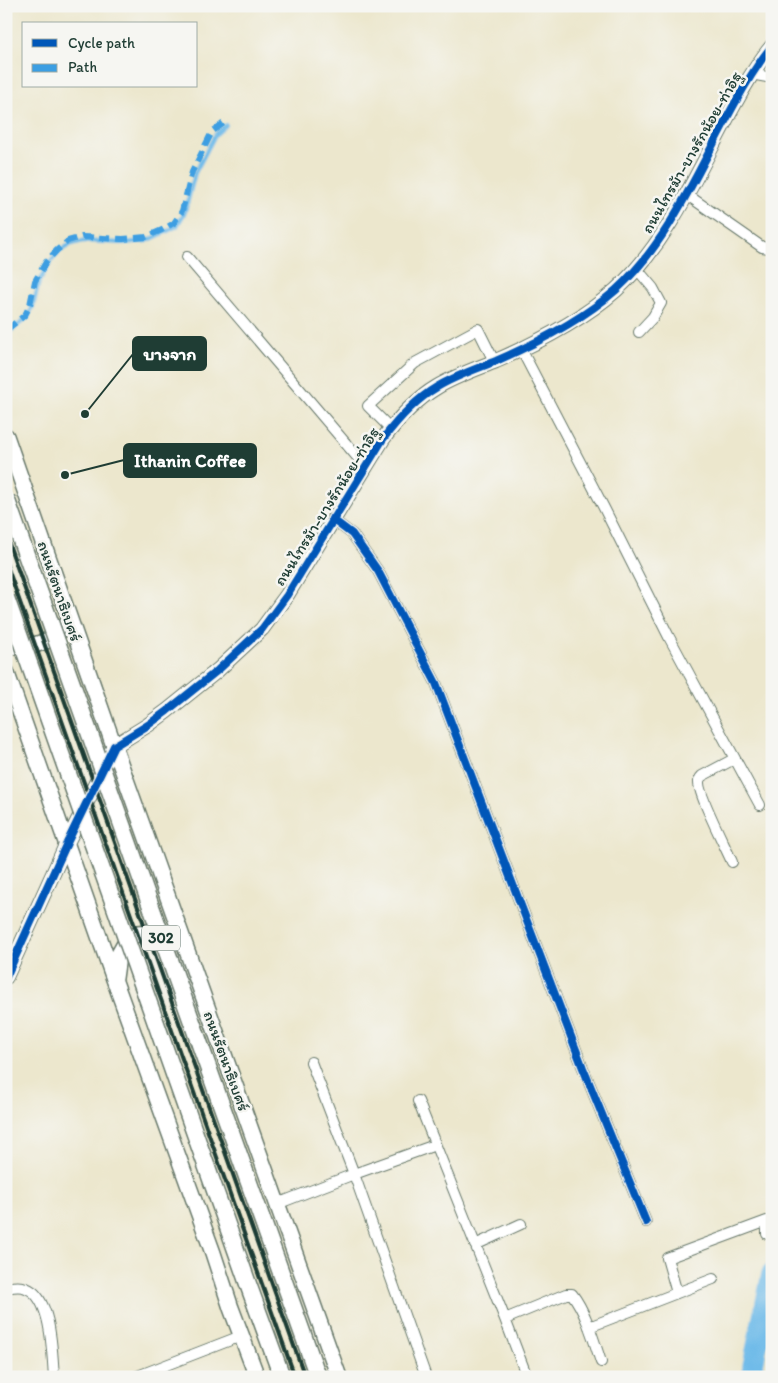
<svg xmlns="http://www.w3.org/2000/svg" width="778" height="1383" font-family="Itim,'Playpen Sans Thai',sans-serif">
  <rect width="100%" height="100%" fill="#f6f6f2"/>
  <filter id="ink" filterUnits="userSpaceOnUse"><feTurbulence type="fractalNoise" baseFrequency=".02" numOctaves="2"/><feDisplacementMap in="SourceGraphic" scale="10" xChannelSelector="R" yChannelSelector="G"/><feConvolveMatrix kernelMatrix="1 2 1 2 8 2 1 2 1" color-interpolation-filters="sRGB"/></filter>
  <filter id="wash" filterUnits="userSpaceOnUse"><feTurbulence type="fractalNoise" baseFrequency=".0096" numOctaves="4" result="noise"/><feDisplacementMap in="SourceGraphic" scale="20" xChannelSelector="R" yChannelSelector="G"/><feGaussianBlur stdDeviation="1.12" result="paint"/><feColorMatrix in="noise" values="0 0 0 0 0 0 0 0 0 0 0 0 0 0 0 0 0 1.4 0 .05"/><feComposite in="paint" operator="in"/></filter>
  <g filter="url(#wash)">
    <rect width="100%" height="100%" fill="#ece7cd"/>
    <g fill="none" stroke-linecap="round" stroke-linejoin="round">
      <!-- stream -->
      <path stroke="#70bbe9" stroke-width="4" d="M6,335L28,317L33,306L39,282L49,264L59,252L69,245L83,241L123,243L147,241L164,233L177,226L185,212L195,173L215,135L226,125"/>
      <!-- river -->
      <path stroke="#70bbe9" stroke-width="21" d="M752,1377L753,1365L772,1273"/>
    </g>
  </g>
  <g filter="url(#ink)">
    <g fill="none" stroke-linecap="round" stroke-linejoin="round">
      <defs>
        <path id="minor" d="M751,74L772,78
          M686,194L762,247L769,248L772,245
          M187,257L365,466
          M637,269L653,288L661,303L653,317L639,332
          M521,349L604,508L669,637L760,805
          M391,429L368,406L415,363L478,329L494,361
          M332,519L352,534L378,571L436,683L583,1068L646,1222
          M732,862C726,848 698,794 699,782C699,779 700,778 702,776L734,759
          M311,1062L354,1174L426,1377
          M418,1101L505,1319L527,1377
          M277,1204L354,1174L435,1145
          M475,1245L521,1224
          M6,1288C12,1287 19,1285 26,1288C52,1297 52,1353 54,1377
          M677,1293L667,1258L767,1221V1234
          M505,1319L566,1294H572C586,1312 594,1341 601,1362
          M589,1327L713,1279
          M135,1377L241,1336"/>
        <path id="tertiary" d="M6,977L67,843L114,746L148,725L167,711L218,670L262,629L287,595L383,439C398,419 415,400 437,387C455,376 476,369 496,361C537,343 582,320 616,290C670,241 700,166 735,103C746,83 757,64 772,46"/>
        <path id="secondary" d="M6,436L114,746L339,1377
          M6,643C10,644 14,647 17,647C32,647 56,641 62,627
          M6,671L114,979L213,1253L231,1308L257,1377
          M115,978L118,956L127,940L138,933L151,932L170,940"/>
      </defs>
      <!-- minor casing -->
      <use href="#minor" stroke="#67786a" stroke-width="12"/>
      <!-- tertiary casing -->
      <use href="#tertiary" stroke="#67786a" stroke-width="16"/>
      <!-- secondary casing -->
      <use href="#secondary" stroke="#67786a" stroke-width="18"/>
      <!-- minor -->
      <use href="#minor" stroke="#fff" stroke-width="10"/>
      <!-- tertiary -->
      <use href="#tertiary" stroke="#fff" stroke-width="14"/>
      <!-- secondary -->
      <use href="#secondary" stroke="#fff" stroke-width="15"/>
      <!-- rail -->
      <path stroke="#1f3d34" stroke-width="4" d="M6,536L305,1377
        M6,563L295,1377"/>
      <defs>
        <path id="primary-bridge" d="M6,498L318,1377
          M6,598L248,1284L282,1377"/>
      </defs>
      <!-- primary-bridge casing -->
      <use href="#primary-bridge" stroke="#67786a" stroke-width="19" stroke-linecap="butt"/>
      <!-- primary-bridge -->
      <use href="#primary-bridge" stroke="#fff" stroke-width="16"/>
      <!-- quiet -->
      <path stroke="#3c9ee2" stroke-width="6" stroke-dasharray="12 6" stroke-linecap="butt" d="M6,330L25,315L30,305L35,281L46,262L57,250L68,241L82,237L123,239L146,237L162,230L174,223L182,211L192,172L212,132L224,123"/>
      <defs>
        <path id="cycleway" d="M332,519L352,534L378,571L436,683L583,1068L646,1222
          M6,977L67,843L114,746L148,725L167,711L218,670L262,629L287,595L383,439C398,419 415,400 437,387C455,376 476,369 496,361C537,343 582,320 616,290C670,241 700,166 735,103C746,83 757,64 772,46"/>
      </defs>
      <!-- cycleway casing -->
      <use href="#cycleway" stroke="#f6f6f2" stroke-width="11"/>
      <!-- cycleway -->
      <use href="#cycleway" stroke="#0057b8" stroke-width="8"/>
    </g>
  </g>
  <g text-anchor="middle" stroke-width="5" stroke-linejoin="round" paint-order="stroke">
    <!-- shield labels -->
    <rect fill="#f6f6f2" stroke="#60746d" stroke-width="1" x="142" y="925.5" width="38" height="25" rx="4"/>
    <g font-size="15" font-weight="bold" fill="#1f3d34">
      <text x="161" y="943">302</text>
    </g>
    <!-- street labels -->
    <g font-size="16" fill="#1f3d34" stroke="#f6f6f2">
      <text transform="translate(691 152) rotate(-60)" y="6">ถนนไทรม้า-บางรักน้อย-ท่าอิฐ</text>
      <text transform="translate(326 506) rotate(-58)" y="6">ถนนไทรม้า-บางรักน้อย-ท่าอิฐ</text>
      <text transform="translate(60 591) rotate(71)" y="6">ถนนรัตนาธิเบศร์</text>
      <text transform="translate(227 1061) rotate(70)" y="6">ถนนรัตนาธิเบศร์</text>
    </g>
  </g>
  <!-- callouts -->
  <path fill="none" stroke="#1f3d34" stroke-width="2" d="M85 414L133 354M65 475L124 460"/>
  <g fill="#1f3d34" stroke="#f6f6f2" stroke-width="2">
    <circle cx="85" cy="414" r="5"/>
    <circle cx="65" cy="475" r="5"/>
  </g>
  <g fill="#1f3d34" stroke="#1f3d34" stroke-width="2">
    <rect x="133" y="337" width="73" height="33" rx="5"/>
    <rect x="124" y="444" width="132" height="33" rx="5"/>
  </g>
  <g font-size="18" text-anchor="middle" font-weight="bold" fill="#fff">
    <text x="170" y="360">บางจาก</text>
    <text x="190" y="467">Ithanin Coffee</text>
  </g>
  <!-- margin -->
  <rect width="778" height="1383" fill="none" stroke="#f6f6f2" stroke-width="25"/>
  <!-- legend -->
  <rect x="22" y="22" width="175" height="65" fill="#f6f6f2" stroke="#a0aca6"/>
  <rect x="32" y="39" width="25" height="8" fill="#0057b8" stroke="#a0aca6"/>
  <text x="68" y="48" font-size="15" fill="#1f3d34">Cycle path</text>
  <rect x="32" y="64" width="25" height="8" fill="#3c9ee2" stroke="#a0aca6"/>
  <text x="68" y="72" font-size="15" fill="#1f3d34">Path</text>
</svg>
